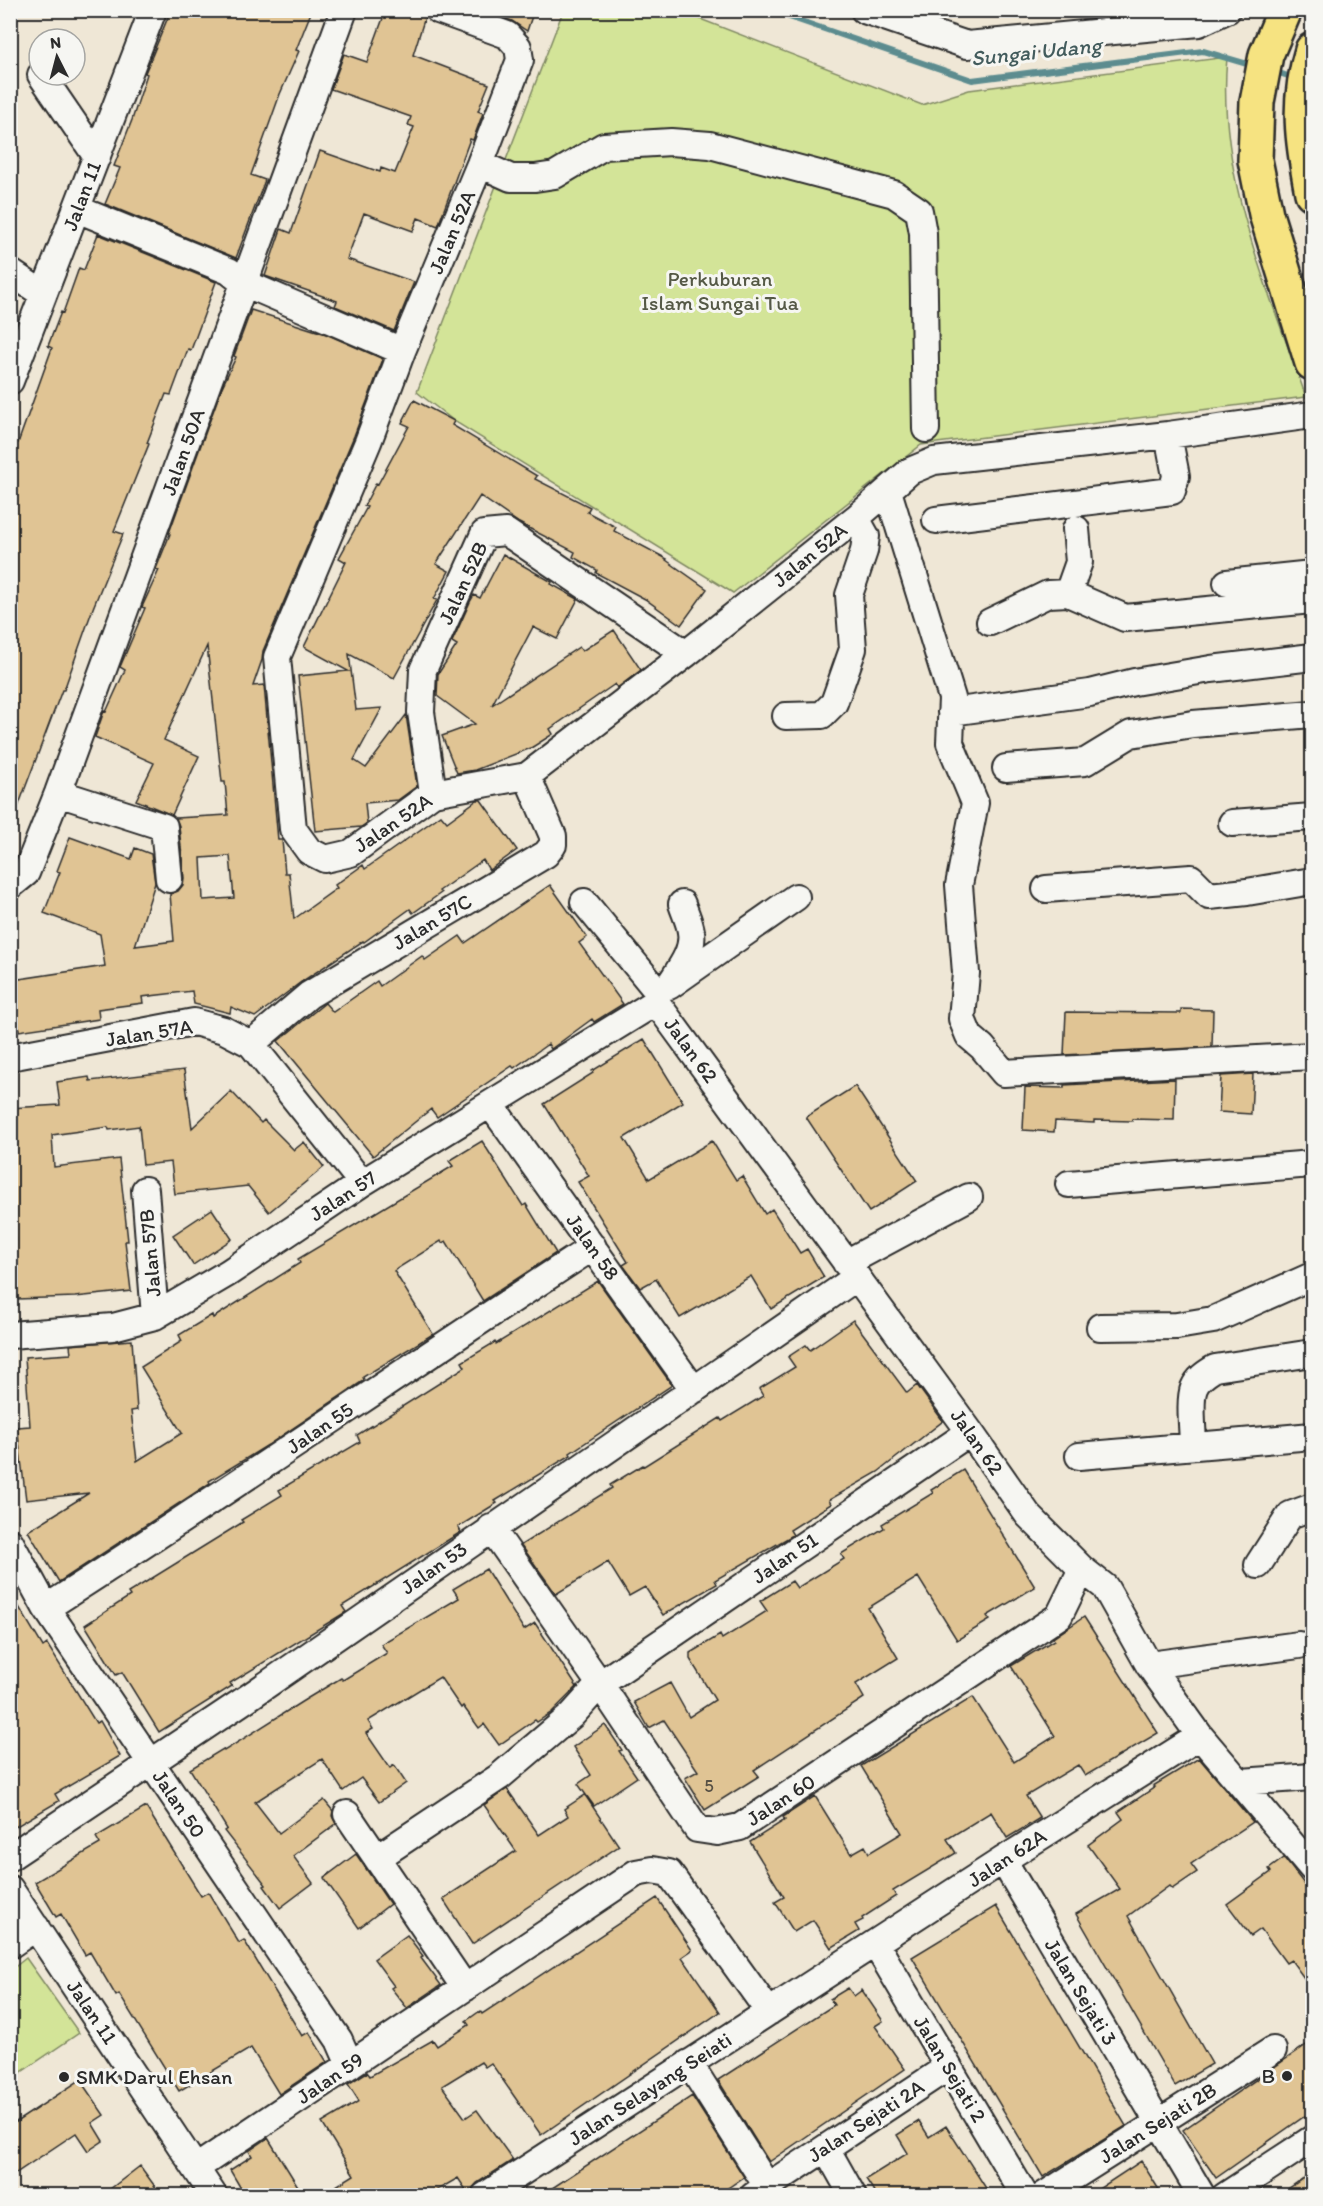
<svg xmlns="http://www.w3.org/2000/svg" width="1323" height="2206" font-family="Itim,sans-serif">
  <rect width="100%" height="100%" fill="#efe7d6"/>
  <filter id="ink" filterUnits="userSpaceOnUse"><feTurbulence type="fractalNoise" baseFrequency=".0167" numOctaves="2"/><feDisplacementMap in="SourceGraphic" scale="12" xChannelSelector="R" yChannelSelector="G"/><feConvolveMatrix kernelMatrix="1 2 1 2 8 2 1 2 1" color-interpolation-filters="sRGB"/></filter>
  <g filter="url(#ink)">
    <!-- green -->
    <path fill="#d3e498" stroke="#7f8862" stroke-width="1.5" d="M677,10L922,105L969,90L1227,57C1216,174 1268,288 1306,397L921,445L733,593L454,421L417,392L563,11Z
      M26,1958L79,2033L11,2079V1970Z"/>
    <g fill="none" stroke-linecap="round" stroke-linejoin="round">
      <!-- stream -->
      <path stroke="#5b8c8f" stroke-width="6" d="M769,10L972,80L1203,51L1254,66
        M1273,71L1294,78"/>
    </g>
    <!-- building -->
    <path fill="#e0c494" stroke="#2b2b2b" stroke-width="1.5" fill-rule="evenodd" d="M171,10H312L296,50L299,51L280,94L251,175L265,180L236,258L105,204L120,168L114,166L132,120L147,74L145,73Z
      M386,10H406L425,17L413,55L489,84L478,111L483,113L473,140L470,139L438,226L418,218L413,231L364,213L347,259L414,282L394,331L335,306L337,301L265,276L281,229L291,233L320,151L380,172L381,168L395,173L414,127L408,125L411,117L331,89L344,54L367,62Z
      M483,10H534L527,31L512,21Z
      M98,234L216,282L191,350L188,349L171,395L166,394L147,443L149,444L114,531L123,534L93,608L64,690H62L12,823H10V440L18,443L52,348L48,346L61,312L63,313L79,268L84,270Z
      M251,310L326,334L383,359L354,436L263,651L262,660L253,686L264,685L278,840H282L285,873H289L294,919L337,888L335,885L363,865L365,869L441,815L447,822L477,800H481L517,850L489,870L483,860L439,891L441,893L413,913L410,909L364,942L363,941L301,982L255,1017L231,1007L230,1013L194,1004L192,991L142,997L143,1003L98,1009L99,1019L19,1031L13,980L105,966L100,934L44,913L60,872L57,871L70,837L131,859L135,848L151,854L155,883L135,946L174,941L170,894L178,891L183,885L184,878L179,826L176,818L228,815L225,782H222L207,646L164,740L199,756L172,815L136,800L154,763L95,737L104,711L106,712L125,670L120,667L145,608L142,607L159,570L156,569L170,534L169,533L222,387L236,357L234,356ZM230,856L234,898L203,900L201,858Z
      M414,400L454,421L452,425L537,476L535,479L590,507L587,512L616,527L614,531L667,559L666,560L707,589L681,625L645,599L596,573L597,570L573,557L575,552L519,523L480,496L436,564L449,571L434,599L437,600L394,678L349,654L356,710L382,708L354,760L366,768L406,715L417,786L398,800L365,803L367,823L361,827L315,831L298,676L348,671L304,647L346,562L339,558L367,507L364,506L376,483L378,484L409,426L402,423Z
      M503,554L552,582L551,584L578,599L557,639L533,627L492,705L579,647L582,651L614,630L641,670L617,688L615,684L550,729L553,734L531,748L475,770L457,773L442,736L475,724L437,696L438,674L457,645L452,642L470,602L474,595L480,598Z
      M550,885L587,937L579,943L623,1004L594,1022L592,1019L551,1049L548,1044L514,1068L512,1066L437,1117L431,1109L373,1156L278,1041L325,1003L333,1012L377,981L380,986L422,956L425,960L460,936L465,943Z
      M1181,1009L1213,1010L1212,1047L1064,1055L1066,1012L1181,1013Z
      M644,1039L683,1102L624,1138L649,1179L712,1141L736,1180L742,1176L765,1214L772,1209L800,1253L807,1249L824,1277L771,1309L751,1276L680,1318L656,1279L640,1288L623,1265L628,1262L578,1182L589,1176L544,1104L593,1073L592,1071Z
      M184,1070L192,1128L231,1091L261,1123L264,1120L294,1150L304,1142L324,1167L269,1212L248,1186L175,1194L171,1162L143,1165L139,1126L109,1130L108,1127L52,1135L54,1167L119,1159L128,1241H125L131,1291L75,1297L17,1299L15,1237H10V1108L60,1105L57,1082L89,1077L90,1081Z
      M1253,1074L1251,1114L1219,1112L1221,1076Z
      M1175,1079L1174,1120L1132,1119V1121L1094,1120V1123L1055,1121L1054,1132L1023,1130L1025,1087L1064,1088V1085Z
      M855,1086L917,1181L869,1212L806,1117Z
      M482,1141L523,1206L526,1204L556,1253L483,1301L446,1241L442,1243L441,1241L398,1268L394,1271L433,1334L363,1377L364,1380L268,1445L209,1481L210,1483L59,1582L28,1531L89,1493L26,1500L17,1427L30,1426L25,1357L71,1354L70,1345L132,1340L137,1410L131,1411L137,1461L182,1433L141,1367L182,1341L179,1335L212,1315L213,1318L300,1263L298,1259L453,1166L449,1161Z
      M212,1209L232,1239L193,1265L173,1235Z
      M598,1281L672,1385L570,1453L571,1455L495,1501L497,1503L458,1527L461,1532L342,1606L346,1612L230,1683L232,1686L159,1732L122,1672L116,1675L85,1625L130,1596L128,1593L243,1522L241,1520L282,1495L279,1490L360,1442L357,1435L465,1367L462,1362L495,1342L496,1344Z
      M853,1320L907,1393L917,1385L943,1421L878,1472L829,1500L831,1504L790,1530L793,1535L715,1580L717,1584L663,1615L645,1587L629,1596L608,1562L556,1594L521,1545L612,1488L610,1485L643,1465L644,1466L720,1418L722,1421L763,1396L759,1389L795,1367L788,1357L806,1345L810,1350Z
      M963,1470L1035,1587L987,1616L990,1620L957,1640L918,1577L868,1608L898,1658L856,1684L864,1698L754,1770L759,1776L705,1810L685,1778L698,1771L664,1720L649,1728L634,1702L670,1683L689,1717L715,1700L690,1659V1653L720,1635L722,1639L767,1611L760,1601L792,1581L797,1588L844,1559L841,1554L884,1528L882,1524L933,1493L931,1490Z
      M486,1569L524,1630L535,1623L577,1687L552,1712L537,1722L535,1720L499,1745L484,1724L479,1728L463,1706L461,1708L440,1677L368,1721L373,1729L366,1733L390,1768L394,1765L406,1783L379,1802L361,1778L343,1791L322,1759L255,1802L279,1833L324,1800L333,1811L332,1816L336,1824L293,1856L313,1883L280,1908L264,1886L266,1885L224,1831L227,1829L190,1769L223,1749L224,1751L303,1701L341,1678L343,1680L387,1653L381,1644L459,1598L453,1589Z
      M10,1592L43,1647L47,1644L96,1723L100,1721L120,1756L55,1794L59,1801L10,1830Z
      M1084,1617L1158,1733L1085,1776L1078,1765L1026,1796L1040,1818L1007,1838L991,1812L947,1839L956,1853L893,1891L896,1896L862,1918L863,1920L855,1924L859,1931L831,1948L813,1920L794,1932L775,1902L784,1897L750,1842L785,1820L783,1817L815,1796L851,1854L865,1846L869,1853L902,1833L861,1766L973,1697L1014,1762L1055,1736L1011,1666L1054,1640L1053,1638Z
      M605,1725L622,1750L619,1751L637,1777L594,1806L578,1784L591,1775L573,1747Z
      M1199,1758L1253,1822L1191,1864L1197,1872L1172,1889L1169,1886L1128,1916L1212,2064L1175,2086L1076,1914L1120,1889L1088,1845L1123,1819L1118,1812L1155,1787L1153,1786Z
      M507,1789L539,1835L568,1816L564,1809L585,1795L619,1846L472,1944L443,1899L516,1851L484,1805Z
      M146,1807L201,1896L208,1892L239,1943L244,1940L302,2036L309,2032L327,2062L279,2094L251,2048L179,2091L119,1994L116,1996L90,1952L85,1955L61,1914L56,1917L35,1882L100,1844L96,1837Z
      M356,1854L390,1904L359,1928L324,1878Z
      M1284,1858L1312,1894V1989L1291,1960L1286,1963L1261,1929L1251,1936L1227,1904L1271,1872L1269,1869Z
      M657,1898L692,1950L682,1957L720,2012L541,2135L491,2063L485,2067L481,2062L442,2086L465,2118L477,2110L513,2160L477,2183L468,2193L458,2178L427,2196H320L354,2175L322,2123L359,2101L348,2084L367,2072L370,2076L433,2040L437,2046L469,2025L466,2021L480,2011L482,2014Z
      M996,1906L1126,2126L1043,2177L912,1957Z
      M407,1935L423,1956L421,1958L441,1985L407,2008L391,1988L394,1986L374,1959Z
      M848,1988L854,1996L862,1990L883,2021L875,2026L905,2069L769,2162L718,2080L834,2005L830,1999Z
      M1312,2041V2111L1216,2178L1183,2130Z
      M80,2080L104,2115L92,2123L103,2141L88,2151L76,2133L10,2177V2126Z
      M692,2096L744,2177L716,2196H540Z
      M919,2121L929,2137L946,2126L991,2196H877L866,2179L908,2153L897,2135Z
      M268,2138L304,2196H254L250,2189L243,2192L230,2170L252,2156L249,2151Z
      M1141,2161L1163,2196H1088Z
      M140,2166L162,2196H101Z
      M1312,2172V2196H1278Z"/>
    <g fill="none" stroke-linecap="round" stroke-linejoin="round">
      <defs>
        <path id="minor" d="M438,10L507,35L518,47L520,60L480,164L402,351L368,442L277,657L293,829L309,851L325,859L351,853L433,793L527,776L686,654L856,518L910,471L934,461L1168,435L1312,415
          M864,10L967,45L1199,23L1227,10
          M41,75L97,157
          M480,164L511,178H535L555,175L604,146L671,142L710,145L894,194L919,211L923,233L926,429
          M77,209L229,271L244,283L402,351
          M10,272L43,294
          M10,381L153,10
          M888,491L952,698L950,743L975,803L959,885L966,973L962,1019L969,1036L982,1047L1004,1073L1312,1056
          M936,520L1172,491L1176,476L1168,435
          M1227,583L1312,574
          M1068,593L1079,562L1076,529
          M990,622L1048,594L1068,593L1125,618L1312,600
          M951,712L1090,693L1134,682L1211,669L1312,657
          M786,716L822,715L834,703L853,649L849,595L864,551L866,536L856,518
          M1006,768L1085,762L1131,734L1193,724L1312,714
          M58,793L164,827L169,879
          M433,793L421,712L423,670L484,534L506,532L686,654
          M1232,823L1312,817
          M10,886L26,873L58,793L344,10
          M1046,889L1191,878L1209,896L1247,892L1312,881
          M584,902L658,992L656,1002
          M672,981C681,967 694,950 691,932C690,923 685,913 682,904
          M669,986L796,897
          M656,1002L970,1432L1028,1515L1082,1569L1105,1587L1149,1665L1200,1736L1312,1868
          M251,1044L309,995L546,854L553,845V836L527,776
          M10,1057L194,1022L224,1030L251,1044L362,1183
          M491,1105L694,1390
          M1069,1184L1312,1164
          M145,1190L155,1316
          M846,1263L969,1197
          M1100,1327L1177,1326L1213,1320L1312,1276
          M10,1335L113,1327L155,1316L228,1273L362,1183L656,1002
          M1193,1446C1193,1431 1189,1401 1194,1388C1198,1378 1207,1373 1215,1368L1312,1353
          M1079,1456L1312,1436
          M491,1528L600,1684L697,1829L717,1832L740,1827L1059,1616L1082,1569
          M10,1542L46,1608L339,2040L350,2065
          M1258,1565L1290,1515L1312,1507
          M46,1608C230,1491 409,1366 593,1247
          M1149,1665L1299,1645
          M1241,1782L1312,1777
          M347,1814L465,1988
          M10,1857L249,1697L857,1277
          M377,1858L499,1777L572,1715L600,1684L970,1432
          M1003,1860L1202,2196
          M10,1889L214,2196
          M875,1943L1025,2196
          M10,1945L36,1927
          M689,2063L767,2186
          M826,2148L853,2196
          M196,2168L636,1873L652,1870L669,1873L769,2012
          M485,2196L1003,1860L1200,1736
          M753,2196L948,2067
          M1043,2196L1273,2050
          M1225,2196L1312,2139"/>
        <path id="major" d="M1285,10L1266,55L1257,102L1255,160L1266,214L1312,363
          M1312,50C1296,102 1302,141 1312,193"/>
      </defs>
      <!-- minor casing -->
      <use href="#minor" stroke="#2b2b2b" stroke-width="30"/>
      <!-- major casing -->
      <use href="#major" stroke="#2b2b2b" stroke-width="38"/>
      <!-- minor -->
      <use href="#minor" stroke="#f6f6f2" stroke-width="26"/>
      <!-- major -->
      <use href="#major" stroke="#f6e381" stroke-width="33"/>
    </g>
  </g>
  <!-- markers -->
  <g fill="#2b2b2b" stroke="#f6f6f2" stroke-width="2">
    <circle cx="1287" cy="2076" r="6"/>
    <circle cx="64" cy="2077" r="6"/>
  </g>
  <g text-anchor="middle" stroke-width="6" stroke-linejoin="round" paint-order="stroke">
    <!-- number labels -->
    <g font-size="18" fill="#585145">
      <text x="709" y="1792">5</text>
    </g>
    <!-- street labels -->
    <g font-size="21" fill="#2b2b2b" stroke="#f6f6f2">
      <text transform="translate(82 196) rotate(-69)" y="7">Jalan 11</text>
      <text transform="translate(452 232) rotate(-67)" y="7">Jalan 52A</text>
      <text transform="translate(183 452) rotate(-70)" y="7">Jalan 50A</text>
      <text transform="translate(810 555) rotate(-39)" y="7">Jalan 52A</text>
      <text transform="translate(463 583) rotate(-65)" y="7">Jalan 52B</text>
      <text transform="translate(393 823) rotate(-34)" y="7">Jalan 52A</text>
      <text transform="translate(432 922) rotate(-31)" y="7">Jalan 57C</text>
      <text transform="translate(149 1033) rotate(-9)" y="7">Jalan 57A</text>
      <text transform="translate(691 1050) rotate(54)" y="7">Jalan 62</text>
      <text transform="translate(343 1196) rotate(-33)" y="7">Jalan 57</text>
      <text transform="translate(593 1247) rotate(55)" y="7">Jalan 58</text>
      <text transform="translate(150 1253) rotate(-95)" y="7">Jalan 57B</text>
      <text transform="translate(320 1428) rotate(-34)" y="7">Jalan 55</text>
      <text transform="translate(977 1442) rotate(55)" y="7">Jalan 62</text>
      <text transform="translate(785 1558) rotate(-34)" y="7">Jalan 51</text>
      <text transform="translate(434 1568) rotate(-35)" y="7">Jalan 53</text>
      <text transform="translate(781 1800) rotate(-33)" y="7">Jalan 60</text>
      <text transform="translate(179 1804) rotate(56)" y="7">Jalan 50</text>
      <text transform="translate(1007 1858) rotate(-33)" y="7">Jalan 62A</text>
      <text transform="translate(1081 1992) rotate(59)" y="7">Jalan Sejati 3</text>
      <text transform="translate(92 2012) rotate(56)" y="7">Jalan 11</text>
      <text transform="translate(950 2069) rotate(59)" y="7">Jalan Sejati 2</text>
      <text transform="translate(330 2078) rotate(-34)" y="7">Jalan 59</text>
      <text transform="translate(650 2089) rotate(-33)" y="7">Jalan Selayang Seiati</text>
      <text transform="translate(866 2121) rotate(-33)" y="7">Jalan Sejati 2A</text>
      <text transform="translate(1158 2123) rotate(-32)" y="7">Jalan Sejati 2B</text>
    </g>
    <!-- park labels -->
    <g font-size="21" fill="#555946" stroke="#f6f6f2">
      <text x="720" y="286">Perkuburan<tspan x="720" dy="24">Islam Sungai Tua</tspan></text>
    </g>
    <!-- poi labels -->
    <g font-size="21" fill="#2b2b2b" stroke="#f6f6f2" text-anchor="end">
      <text x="1275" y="2083">B</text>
      <text x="76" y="2084" text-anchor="start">SMK Darul Ehsan</text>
    </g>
    <!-- water labels -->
    <g font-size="22" font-style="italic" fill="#435c5d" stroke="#f6f6f2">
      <text transform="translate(1036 51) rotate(-6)" y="8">Sungai Udang</text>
    </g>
  </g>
  <!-- margin -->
  <rect width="1323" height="2206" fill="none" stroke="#f6f6f2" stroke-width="36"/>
  <rect x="18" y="18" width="1287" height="2170" fill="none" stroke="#2b2b2b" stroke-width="2" filter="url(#ink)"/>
  <!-- north arrow -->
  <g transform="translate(57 57) rotate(354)"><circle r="28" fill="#f6f6f2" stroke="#a5a5a2" stroke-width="1.5"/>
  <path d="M0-4.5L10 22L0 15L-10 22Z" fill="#2b2b2b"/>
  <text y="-9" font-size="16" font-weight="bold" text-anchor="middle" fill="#2b2b2b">N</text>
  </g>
</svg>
